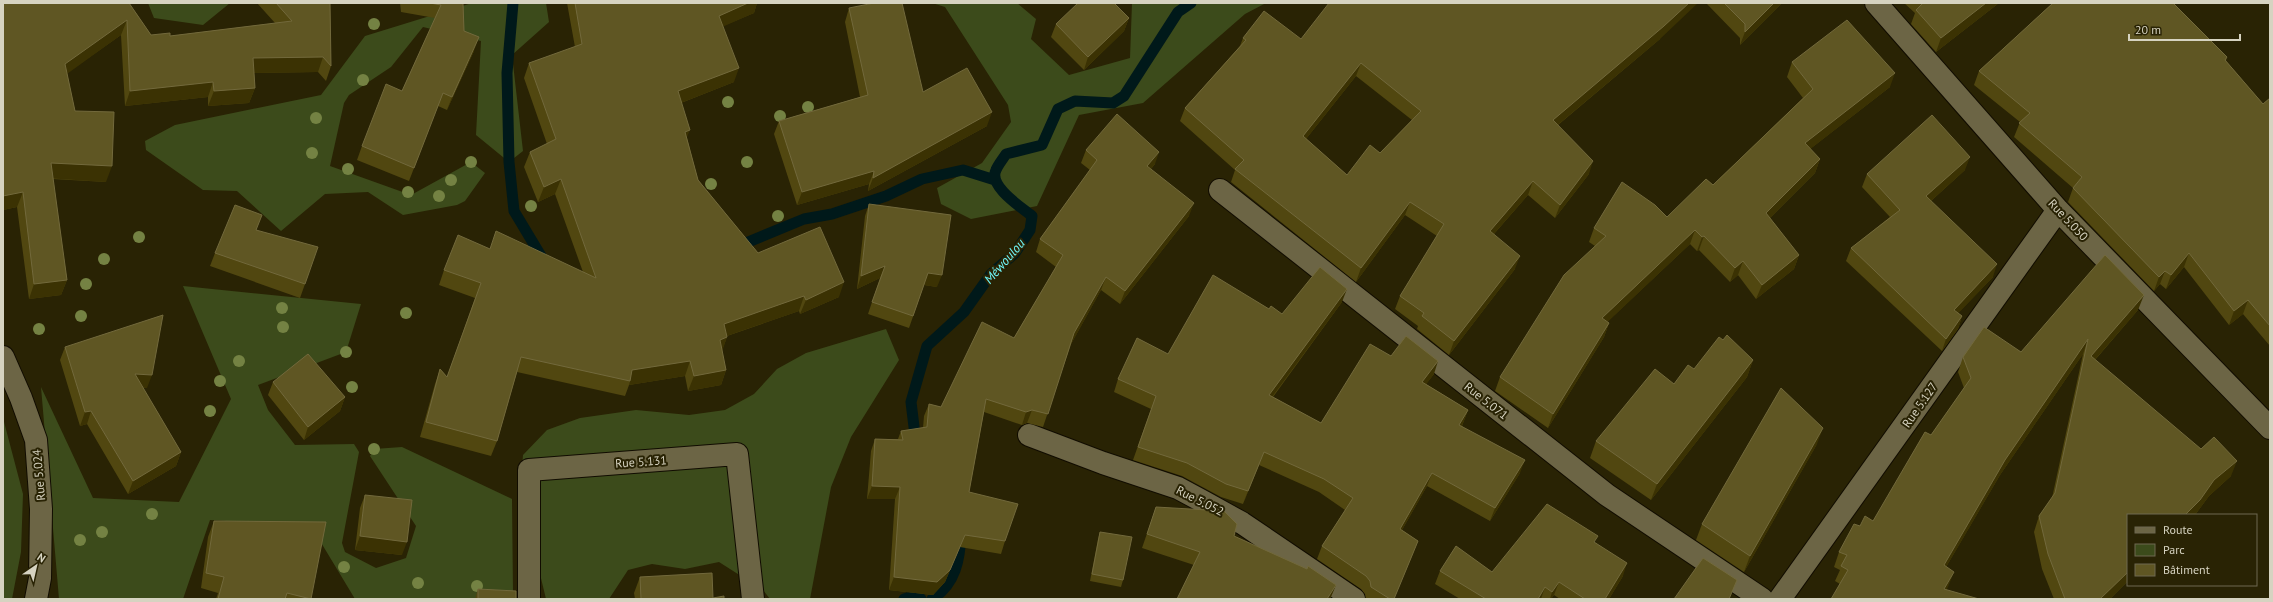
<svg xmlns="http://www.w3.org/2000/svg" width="2273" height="602" font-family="'PT Sans',sans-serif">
  <rect width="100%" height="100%" fill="#292304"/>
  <!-- green -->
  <path fill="#3c4b1b" d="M148,3H230L203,25L154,18Z
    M472,3H546L549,22L512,55L523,151L509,162L476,135L481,41L423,27L391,67L349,95L344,103L330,166L411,195L471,162L485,173L465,201L457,205L403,215L368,192L325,194L281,231L237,191L203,190L146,150L145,141L175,125L321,95L365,36Z
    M932,3H1017L1036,19L1031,39L1069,75L1130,58L1132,3H1266L1245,14L1143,103L1079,115L1037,206L971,219L941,204L937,188L982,163L1011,122L1008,105L945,7Z
    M183,286L361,304L346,352L258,385L268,410L295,445L354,444L359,452L342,543L345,552L376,568L406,558L416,526L370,456L374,449L402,447L512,499L513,593L490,599H355L311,526L210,520L183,599H59L41,387L93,498L179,502L231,399Z
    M886,329L899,360L851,437L831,487L810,599H770L763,590L719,562L685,569L652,564L628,570L609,599H546L520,491L523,455L547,430L580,418L636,410L689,415L725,410L754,394L777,369L806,353Z
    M3,418L23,494L21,552L12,599H3Z"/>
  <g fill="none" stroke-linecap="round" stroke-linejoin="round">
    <!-- stream -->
    <path stroke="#00191a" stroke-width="11" d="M513,3L507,73L509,162L514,211L544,261
      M736,247L804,219L832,214L886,196L922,179L963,170L995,180
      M916,443L911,402L927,346L964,312L991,274L1015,253L1030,230L1032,216C1021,207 988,186 996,170C998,165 1003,159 1006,154L1042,145L1058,109L1075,101L1113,103L1124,96L1178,12L1191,3
      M904,599L911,597L921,599
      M932,599C956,584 960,559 961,533"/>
    <defs>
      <path id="street" d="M1876,3L2058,210L2270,428
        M1220,190L1607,495L1762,599
        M3,357L21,398L36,440L41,509L40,578L36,599
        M1029,435L1103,463L1178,488L1204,502L1242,523L1354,599
        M529,599V470L737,454L753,599
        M1780,599L2058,210"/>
    </defs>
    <!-- street casing -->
    <use href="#street" stroke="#110c00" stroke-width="24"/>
    <!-- street -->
    <use href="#street" stroke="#6c6545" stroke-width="22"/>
  </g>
  <!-- trees -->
  <g fill="#748243">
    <circle cx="374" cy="24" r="6"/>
    <circle cx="363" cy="80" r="6"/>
    <circle cx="728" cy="102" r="6"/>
    <circle cx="808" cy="107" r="6"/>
    <circle cx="780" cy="116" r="6"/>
    <circle cx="316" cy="118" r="6"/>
    <circle cx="312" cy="153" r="6"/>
    <circle cx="471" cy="162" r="6"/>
    <circle cx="747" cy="162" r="6"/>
    <circle cx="348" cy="169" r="6"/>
    <circle cx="451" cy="180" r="6"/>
    <circle cx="711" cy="184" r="6"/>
    <circle cx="408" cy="192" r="6"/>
    <circle cx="439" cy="196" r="6"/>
    <circle cx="531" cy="206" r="6"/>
    <circle cx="778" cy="216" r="6"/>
    <circle cx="139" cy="237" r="6"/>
    <circle cx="104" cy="259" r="6"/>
    <circle cx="86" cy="284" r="6"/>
    <circle cx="282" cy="308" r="6"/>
    <circle cx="406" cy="313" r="6"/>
    <circle cx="81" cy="316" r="6"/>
    <circle cx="283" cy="327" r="6"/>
    <circle cx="39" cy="329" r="6"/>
    <circle cx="346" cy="352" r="6"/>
    <circle cx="239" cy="361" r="6"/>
    <circle cx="220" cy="381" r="6"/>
    <circle cx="352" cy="387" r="6"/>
    <circle cx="210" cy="411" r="6"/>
    <circle cx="374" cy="449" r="6"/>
    <circle cx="152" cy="514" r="6"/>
    <circle cx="102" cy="532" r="6"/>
    <circle cx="80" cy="540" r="6"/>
    <circle cx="344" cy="567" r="6"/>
    <circle cx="418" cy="583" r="6"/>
    <circle cx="477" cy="586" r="6"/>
  </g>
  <!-- wall -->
  <path fill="#514710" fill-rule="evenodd" d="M3,3H129L151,35L170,36L275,23L257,3H330L331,66L326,81L318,72L254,73L255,88L249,103L208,106V97L125,106L121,35L67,73L75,111L106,182L53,179L67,280L61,295L29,299L17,207L3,210Z
    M400,3H463L464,31L474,51L447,110L438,106L409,181L357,160L362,146L402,91L435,18L401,12Z
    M567,3H757L754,13L723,26L734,82L681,103L687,138L698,180L758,253L839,297L800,314L799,311L727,336V337L722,350L726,370L721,385L688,391L685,376L629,385L625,396L517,372L497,441L491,456L420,437L435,384L440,369L447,377L475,298L439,285L444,270L490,249L583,272L555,194L538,202L524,167L530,152L547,144L524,78L529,63L575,47Z
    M1706,3H1782L1740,45V38Z
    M1904,3H1999L1936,52L1911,24L1915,13Z
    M2053,3H2176L2174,4L2227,57L2226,61L2263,104L2270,98V346L2243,314L2229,325L2184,267L2166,289L2160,284L2154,291L2068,202L2073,188L2014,137L2020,122L1974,85L1979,71Z
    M849,8L923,92L987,126L868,191L869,184L797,205L774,134L779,121L860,97L845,22Z
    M1129,18L1124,31L1084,70L1051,37L1056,24Z
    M1243,38L1301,39H1660L1558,125L1589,174L1555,218L1528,195L1494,234L1515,269L1449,355L1417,329L1418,326L1395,309L1400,296L1437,236L1405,215L1356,282L1231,182L1235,170L1180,121L1185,108L1240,46ZM1356,76L1412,120L1380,153L1347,175L1306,139Z
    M1792,62L1890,87L1810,149L1820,159L1815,173L1770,218L1799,255L1794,269L1756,299L1738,275L1730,282L1699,250L1697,251L1690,244L1607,322L1609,323L1604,337L1548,428L1495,391L1500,377L1595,246L1589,242L1594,228L1667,217L1713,185L1803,98L1787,77Z
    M1086,150L1155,164L1151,169L1189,216L1120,304L1101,290L1071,344L1043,427L1027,423L1022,425L984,412L969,492L1005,541L1001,554L960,547L945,582L933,595L889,590L895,499H867L871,451L875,439H898L901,431L923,428L924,416L929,404L941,407L1014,338L1056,267L1036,252L1040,239L1090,170L1081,163Z
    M1965,170L1931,201L1993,277L1958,313L1962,316L1958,329L1942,351L1846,261L1851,248L1890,217L1862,187L1867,174Z
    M869,204L937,287L924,285L909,328L868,314L880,278L857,289L865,216Z
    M257,230L305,284L300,298L210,266L215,253Z
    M1342,302L1273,397L1321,423L1391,356L1434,374L1426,384L1468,410L1462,426L1520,473L1490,521L1427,486L1402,530L1418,541L1394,599H1366L1365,594L1361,589L1317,559L1322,546L1345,510L1319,492L1259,465L1243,504L1221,497L1182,476L1133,460L1151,409L1114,392L1118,379L1168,354L1269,309L1282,314Z
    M2138,310L2095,360L2231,476L2209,496L2195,515H2128V581L2110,599H2054L2042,569L2034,532L2039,516L2052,498L2083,354L2000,475L1946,567L1948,587L1840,584L1835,581L1840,570L1834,567L1839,552L1860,526L1873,521L1931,435L1964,388L1958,372L1963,357L2021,352Z
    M1723,340L1753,360L1747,377L1651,500L1590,458L1596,441L1694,369Z
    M65,347L147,388H143L181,452L176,466L128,494L87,424L80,426L60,360Z
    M273,382L345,397L340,411L304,440L268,395Z
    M1817,444L1744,572L1696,540L1702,524Z
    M365,495L402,555L355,550L360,508Z
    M1156,507L1234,536L1336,585L1330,599H1177L1194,565L1142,548Z
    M214,521L311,599H216L218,593L201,588L208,537Z
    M1100,532L1123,580L1121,587L1090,581L1098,539Z
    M1596,543L1623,576L1609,599H1560L1554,595L1551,599H1460L1435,584L1440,571L1492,572Z
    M640,577L713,598L724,599H635L634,593Z
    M478,589L516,599H475Z"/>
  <!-- shaded-wall -->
  <path fill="#3b3203" d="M748,3H757L754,13L713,31L719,16Z
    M1689,3H1698L1660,39L1548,133L1553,120Z
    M1774,3H1782L1740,45L1745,32Z
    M1986,3H1999L1936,52L1941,38Z
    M1129,18L1124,31L1084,70L1088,57Z
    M127,20L121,35L60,79L65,64Z
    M479,37L474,51L447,110L452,97Z
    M323,57L318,72L247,73L253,58Z
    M1361,63L1356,76L1298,149L1303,136Z
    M739,68L734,82L673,106L678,91Z
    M1895,73L1890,87L1800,157L1805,143Z
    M213,82L208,97L125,106L130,91Z
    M255,88L249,103L208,106L214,91Z
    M992,112L987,126L868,191L873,178Z
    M690,130L684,144L685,132Z
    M1159,152L1155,164L1142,179L1147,166Z
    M1970,157L1965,170L1922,209L1926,196Z
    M1820,159L1815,173L1761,227L1766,213Z
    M1593,161L1589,174L1555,218L1560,205Z
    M51,163L112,166L106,182L46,178Z
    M874,171L869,184L797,205L802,192Z
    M561,179L555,194L538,202L544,187Z
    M1533,181L1528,195L1485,244L1490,231Z
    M23,192L17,207L3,210V196Z
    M1410,202L1405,215L1356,282L1361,268Z
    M1194,203L1189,216L1120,304L1125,291Z
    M1695,230L1690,244L1597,332L1602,318Z
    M1704,236L1699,250L1697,251L1702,237Z
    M2189,253L2184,267L2166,289L2171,275Z
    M1799,255L1794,269L1756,299L1762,285Z
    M1520,256L1515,269L1449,355L1454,341Z
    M1743,261L1738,275L1730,282L1735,268Z
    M1997,264L1993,277L1949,323L1954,310Z
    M885,266L880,278L857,289L861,276Z
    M2165,271L2160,284L2154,291L2159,277Z
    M928,273L942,275L937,287L924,285Z
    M1106,277L1101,290L1070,346L1074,333Z
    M67,280L61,295L29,299L34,284Z
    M844,282L839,297L800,314L806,300Z
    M1347,289L1342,302L1264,408L1269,395Z
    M2144,295L2138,310L2085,371L2091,356Z
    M804,296L799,311L718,339L724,324Z
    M2248,300L2243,314L2229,325L2234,311Z
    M1962,316L1958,329L1942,351L1946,339Z
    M1609,323L1604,337L1548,428L1553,414Z
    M727,337L722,352L720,340Z
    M2088,339L2083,354L2000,475L1938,581L1944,565L2005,460Z
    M1753,360L1747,377L1651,500L1657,484Z
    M690,361L685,376L629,385L630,381L632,370Z
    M1438,361L1434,374L1418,395L1422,382Z
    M726,370L721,385L688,391L694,376Z
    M135,374L152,375L147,388L130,387Z
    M345,397L340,411L304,440L308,427Z
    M1032,410L1027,423L1022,425L1026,412Z
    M1468,410L1463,423L1455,438L1459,425Z
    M91,411L87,424L80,426L85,412Z
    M1823,428L1817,444L1744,572L1750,556Z
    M181,452L176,466L128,494L133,481Z
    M1264,452L1259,465L1243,504L1248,491Z
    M1525,460L1520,473L1490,521L1495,508Z
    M2237,461L2231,476L2209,496L2195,515H2185L2214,480Z
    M1432,473L1427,486L1395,542L1400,529Z
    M872,486L900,487L895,499H867Z
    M965,535L960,547L945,582L933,595L889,590L894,577Z
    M360,536L407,542L402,555L355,550Z
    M1418,541L1413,554L1394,599Z
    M1627,563L1623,576L1609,599H1605Z
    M1954,572L1948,587L1942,599L1944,589Z
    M2128,572V581L2110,599H2100Z
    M1559,582L1554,595L1551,599H1550L1552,592Z
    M1336,585L1330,599H1327Z
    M1545,587L1541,599H1538Z"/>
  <!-- building -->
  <path fill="#5f5623" stroke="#72693c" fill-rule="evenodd" d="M3,3H129L151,35L170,33V36L292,21L276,3H330L331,66L323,57L253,58L255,88L214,91L213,82L130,91L127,20L65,64L75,111L114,112L112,166L51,163L67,280L34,284L23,192L3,196Z
    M430,3H463L464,31L479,37L452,97L443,93L414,168L362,146L386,84L402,91L441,5Z
    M575,3H748L719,16L739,68L678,91L690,130L685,132L698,180L758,253L820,227L844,282L806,300L804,296L724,324L727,337L720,340L726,370L694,376L690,361L632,370L630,381L521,357L497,441L426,422L440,369L447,377L481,283L444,270L458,235L490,249L496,231L596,278L561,179L544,187L530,152L556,139L529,63L582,44Z
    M874,3H902L923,92L967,68L992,112L873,178L874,171L802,192L779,121L868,95L849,8Z
    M1078,3H1114L1129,18L1088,57L1056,24Z
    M1329,3H1689L1664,26L1553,120L1593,161L1560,205L1533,181L1490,231L1520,256L1454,341L1422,316L1424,313L1400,296L1444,224L1410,202L1361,268L1235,169L1244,160L1185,108L1246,40L1243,38L1264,11L1301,39ZM1361,63L1421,111L1380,153L1370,145L1347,175L1303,136Z
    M1724,3H1774L1745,32V24Z
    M1923,3H1986L1941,38L1916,10Z
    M2053,3H2173L2227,57L2225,60L2263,104L2270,98V326L2248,300L2234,311L2189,253L2171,275L2165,271L2159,277L2073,188L2082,177L2019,123L2030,113L1979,71Z
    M1847,20L1895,73L1805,143L1820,159L1766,213L1799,255L1762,285L1743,261L1735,268L1704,236L1702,237L1695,230L1602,318L1609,323L1553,414L1500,377L1564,275L1606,236L1594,228L1622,182L1655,205L1667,217L1706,179L1713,185L1813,89L1792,62Z
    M1117,114L1159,152L1147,166L1194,203L1125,291L1106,277L1074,333L1048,414L1032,410L1026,412L986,399L969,492L1018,504L1005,541L965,535L950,570L937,582L894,577L900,487L872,486L875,439L903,440L901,431L927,427L929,404L941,407L982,322L1014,338L1063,255L1040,239L1097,160L1086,150Z
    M1932,115L1970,157L1926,196L1997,264L1954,310L1962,316L1946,339L1851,248L1900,210L1867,174Z
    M869,204L951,215L942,275L928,273L913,316L872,302L885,266L861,276Z
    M235,205L262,215L256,230L318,247L305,284L215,253Z
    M2105,255L2144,295L2091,356L2201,449L2214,437L2237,461L2214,480L2200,500L2185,515H2128V572L2100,599H2065L2048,554L2039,516L2055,493L2088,339L2005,460L1944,565L1954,572L1944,589L1979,599H1831L1848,570L1841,566L1847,555L1839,552L1854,524L1860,526L1865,516L1873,521L1925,432L1931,435L1971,378L1963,357L1984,327L2021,352Z
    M1320,267L1347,289L1269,395L1321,423L1370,344L1391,356L1406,336L1438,361L1422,382L1468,410L1459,425L1525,460L1495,508L1432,473L1400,529L1418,541L1394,599H1390L1371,587L1370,581L1366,576L1322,546L1353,498L1324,479L1264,452L1248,491L1226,484L1187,463L1138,447L1156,396L1118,379L1137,338L1168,354L1213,275L1269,309L1271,306L1282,314Z
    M163,315L152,375L135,374L181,452L133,481L91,411L85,412L65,347Z
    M1727,335L1753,360L1657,484L1596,441L1655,369L1674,384L1688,365L1694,369L1719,337L1723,340Z
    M308,354L345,397L308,427L273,382Z
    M1781,388L1823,428L1750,556L1702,524Z
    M365,495L412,500L407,542L360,536Z
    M1547,504L1598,536L1594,542L1627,563L1605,599H1585L1559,582L1552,592L1545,587L1538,599H1486L1440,571L1456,546L1492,572Z
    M1156,507L1224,511L1237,524L1234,536L1307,569L1308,566L1336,585L1327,599H1177L1200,552L1147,534Z
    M214,521L326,522L311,599L287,593L285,599H218L224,577L206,573Z
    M1100,532L1132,537L1123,580L1092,574Z
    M1703,558L1737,580L1729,599H1674Z
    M712,573L713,598L724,596V599H641L640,577Z
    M478,589L516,591V599H478Z"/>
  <g text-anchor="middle" stroke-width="4" stroke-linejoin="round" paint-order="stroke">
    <!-- street labels -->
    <g font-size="12" fill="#d6d3c1" stroke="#292304">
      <text transform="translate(2068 220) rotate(47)" y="4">Rue 5.050</text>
      <text transform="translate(1486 401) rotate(38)" y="4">Rue 5.071</text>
      <text transform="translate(1920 405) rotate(-55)" y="4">Rue 5.127</text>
      <text transform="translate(641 462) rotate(-4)" y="4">Rue 5.131</text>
      <text transform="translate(39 475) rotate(-95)" y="4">Rue 5.024</text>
      <text transform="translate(1200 501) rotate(27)" y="4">Rue 5.052</text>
    </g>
    <!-- water labels -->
    <g font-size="13" font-style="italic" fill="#71fbfe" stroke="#292304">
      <text transform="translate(1004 261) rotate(-49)" y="5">Méwoulou</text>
    </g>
  </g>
  <!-- border -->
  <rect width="2273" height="602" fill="none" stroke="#d6d3c1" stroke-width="8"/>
  <!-- legend -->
  <rect x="2127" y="514" width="130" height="72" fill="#292304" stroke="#6e6950"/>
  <rect x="2135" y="527" width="20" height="6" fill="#6c6545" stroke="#6e6950"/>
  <text x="2163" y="534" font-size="12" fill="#d6d3c1">Route</text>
  <rect x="2135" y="544" width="20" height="12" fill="#3c4b1b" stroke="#6e6950"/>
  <text x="2163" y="554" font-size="12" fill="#d6d3c1">Parc</text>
  <rect x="2135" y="564" width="20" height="12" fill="#5f5623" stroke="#6e6950"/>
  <text x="2163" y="574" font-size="12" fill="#d6d3c1">Bâtiment</text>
  <!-- north arrow -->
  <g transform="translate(36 566) rotate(34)" stroke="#292304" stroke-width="3" paint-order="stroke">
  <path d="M0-3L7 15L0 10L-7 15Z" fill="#d6d3c1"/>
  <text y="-6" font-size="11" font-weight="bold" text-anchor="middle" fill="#d6d3c1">N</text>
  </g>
  <!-- scale -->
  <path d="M2129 34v6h111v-6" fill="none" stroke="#d6d3c1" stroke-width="2"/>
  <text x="2135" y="34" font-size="12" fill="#d6d3c1" stroke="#292304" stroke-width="3" paint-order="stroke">20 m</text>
</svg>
